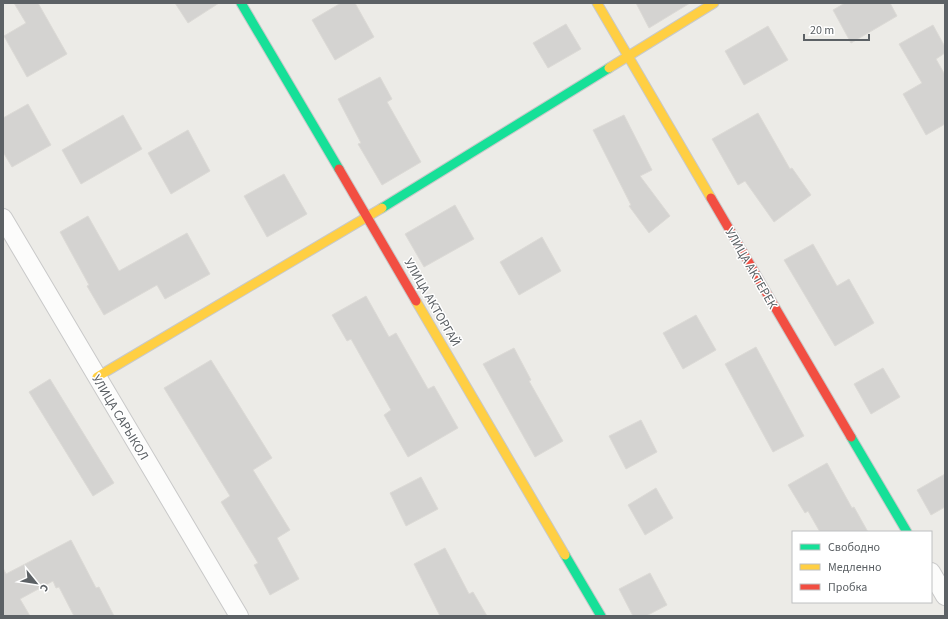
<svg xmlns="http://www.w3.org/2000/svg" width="948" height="619" font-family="'Source Sans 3',sans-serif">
  <rect width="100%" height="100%" fill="#ecebe7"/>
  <!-- building -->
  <path fill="#d4d3d1" stroke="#dcdad6" d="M14,3H38L67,54L27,77L4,36L26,23Z
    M175,3H219L188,23Z
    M341,3H355L374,37L335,60L312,20Z
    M636,3H690L649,28Z
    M845,3H890L897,16L851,43L833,10Z
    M566,24L581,49L548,68L533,43Z
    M933,25L945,47V53L936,59L945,75V124L926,135L903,94L922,83L899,44Z
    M768,26L788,60L744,85L725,51Z
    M380,77L392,99L387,102L421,162L382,185L358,144L361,143L338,99Z
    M28,104L51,145L12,167L3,152V118Z
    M758,113L790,169L792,168L811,195L774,222L745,181L738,185L712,139Z
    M123,115L142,149L81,184L62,150Z
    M624,115L652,170L640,176L670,216L649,233L629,206L631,205L593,130Z
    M188,130L210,171L171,194L148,153Z
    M284,174L307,214L267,237L244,196Z
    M455,205L474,239L424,267L405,234Z
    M88,216L119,271L187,233L210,274L165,299L157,285L104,315L87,286L89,285L60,232Z
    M542,237L561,271L519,295L500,262Z
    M813,244L837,286L849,279L874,323L835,346L784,260Z
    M366,296L389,337L396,333L428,389L434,386L458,428L408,457L384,415L391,410L351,339L347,341L332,315Z
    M696,315L716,350L683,369L663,333Z
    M756,347L804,436L773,452L725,364Z
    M514,348L531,380L529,381L563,441L535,457L483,364Z
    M211,360L272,458L253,470L290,530L277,538L299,579L270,595L254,565L258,563L221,502L230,496L164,388Z
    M883,368L900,397L871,414L854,384Z
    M50,379L114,483L93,496L29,392Z
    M641,420L657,452L626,469L609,436Z
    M827,463L852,508L854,507L868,532H820L808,511L805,513L788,485Z
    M945,474V507L931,515L917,490Z
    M421,477L438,509L406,526L390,493Z
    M656,488L673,518L645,535L628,505Z
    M71,540L96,588L99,587L114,616H74L59,587L56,588L53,581L20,599L30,616H3V568L6,574Z
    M445,548L469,594L473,592L487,616H440L414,564Z
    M650,573L667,605L646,616H633L619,589Z"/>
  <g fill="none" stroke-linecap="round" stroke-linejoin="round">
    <defs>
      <path id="street" d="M3,218L239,616
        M931,572L945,596"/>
      <path id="fast" d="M241,3L339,169
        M382,208L609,68
        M851,437L907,532
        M565,555L601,616"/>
      <path id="slow" d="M597,3L711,198
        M609,68L714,3
        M416,301L565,555
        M97,377L382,208"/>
      <path id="jam" d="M339,169L416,301
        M711,198L851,437"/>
    </defs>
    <!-- street casing -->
    <use href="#street" stroke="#c9c9c9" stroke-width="20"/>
    <!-- fast casing -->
    <use href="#fast" stroke="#c8c9c9" stroke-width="11"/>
    <!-- slow casing -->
    <use href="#slow" stroke="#c8c9c9" stroke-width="11"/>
    <!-- jam casing -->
    <use href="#jam" stroke="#c8c9c9" stroke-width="11"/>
    <!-- street -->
    <use href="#street" stroke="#fcfcfb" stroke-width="18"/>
    <!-- fast -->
    <use href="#fast" stroke="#16e098" stroke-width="9"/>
    <!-- slow -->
    <use href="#slow" stroke="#ffcf43" stroke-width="9"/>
    <!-- jam -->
    <use href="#jam" stroke="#f24e42" stroke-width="9"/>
  </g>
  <g text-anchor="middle" stroke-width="3" stroke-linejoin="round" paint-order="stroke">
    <!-- street labels -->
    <g font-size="13" fill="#5c6165" stroke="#fff">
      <text transform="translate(752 268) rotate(60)" y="5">УЛИЦА АКТЕРЕК</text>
      <text transform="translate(433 302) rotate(60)" y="5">УЛИЦА АКТОРГАЙ</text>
      <text transform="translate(121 417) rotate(59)" y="5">УЛИЦА САРЫКОЛ</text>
    </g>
  </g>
  <!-- border -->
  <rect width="948" height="619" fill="none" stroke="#5c6165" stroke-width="8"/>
  <!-- legend -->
  <rect x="792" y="531" width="140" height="72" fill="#ffffff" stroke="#bec0c1"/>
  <rect x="800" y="544" width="20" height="6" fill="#16e098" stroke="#bec0c1"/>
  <text x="828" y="551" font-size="12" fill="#5c6165">Свободно</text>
  <rect x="800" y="564" width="20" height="6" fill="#ffcf43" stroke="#bec0c1"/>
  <text x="828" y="571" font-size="12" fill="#5c6165">Медленно</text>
  <rect x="800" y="584" width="20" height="6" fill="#f24e42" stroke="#bec0c1"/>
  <text x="828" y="591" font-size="12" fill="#5c6165">Пробка</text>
  <!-- north arrow -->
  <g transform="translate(36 583) rotate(120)" stroke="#ffffff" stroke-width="3" paint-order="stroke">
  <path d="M0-3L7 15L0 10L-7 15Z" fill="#5c6165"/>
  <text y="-6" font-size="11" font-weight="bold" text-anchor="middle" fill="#5c6165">С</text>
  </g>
  <!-- scale -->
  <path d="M804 34v6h65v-6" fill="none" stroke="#5c6165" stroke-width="2"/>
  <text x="810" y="34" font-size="12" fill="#5c6165" stroke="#ffffff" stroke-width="3" paint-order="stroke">20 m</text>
</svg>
